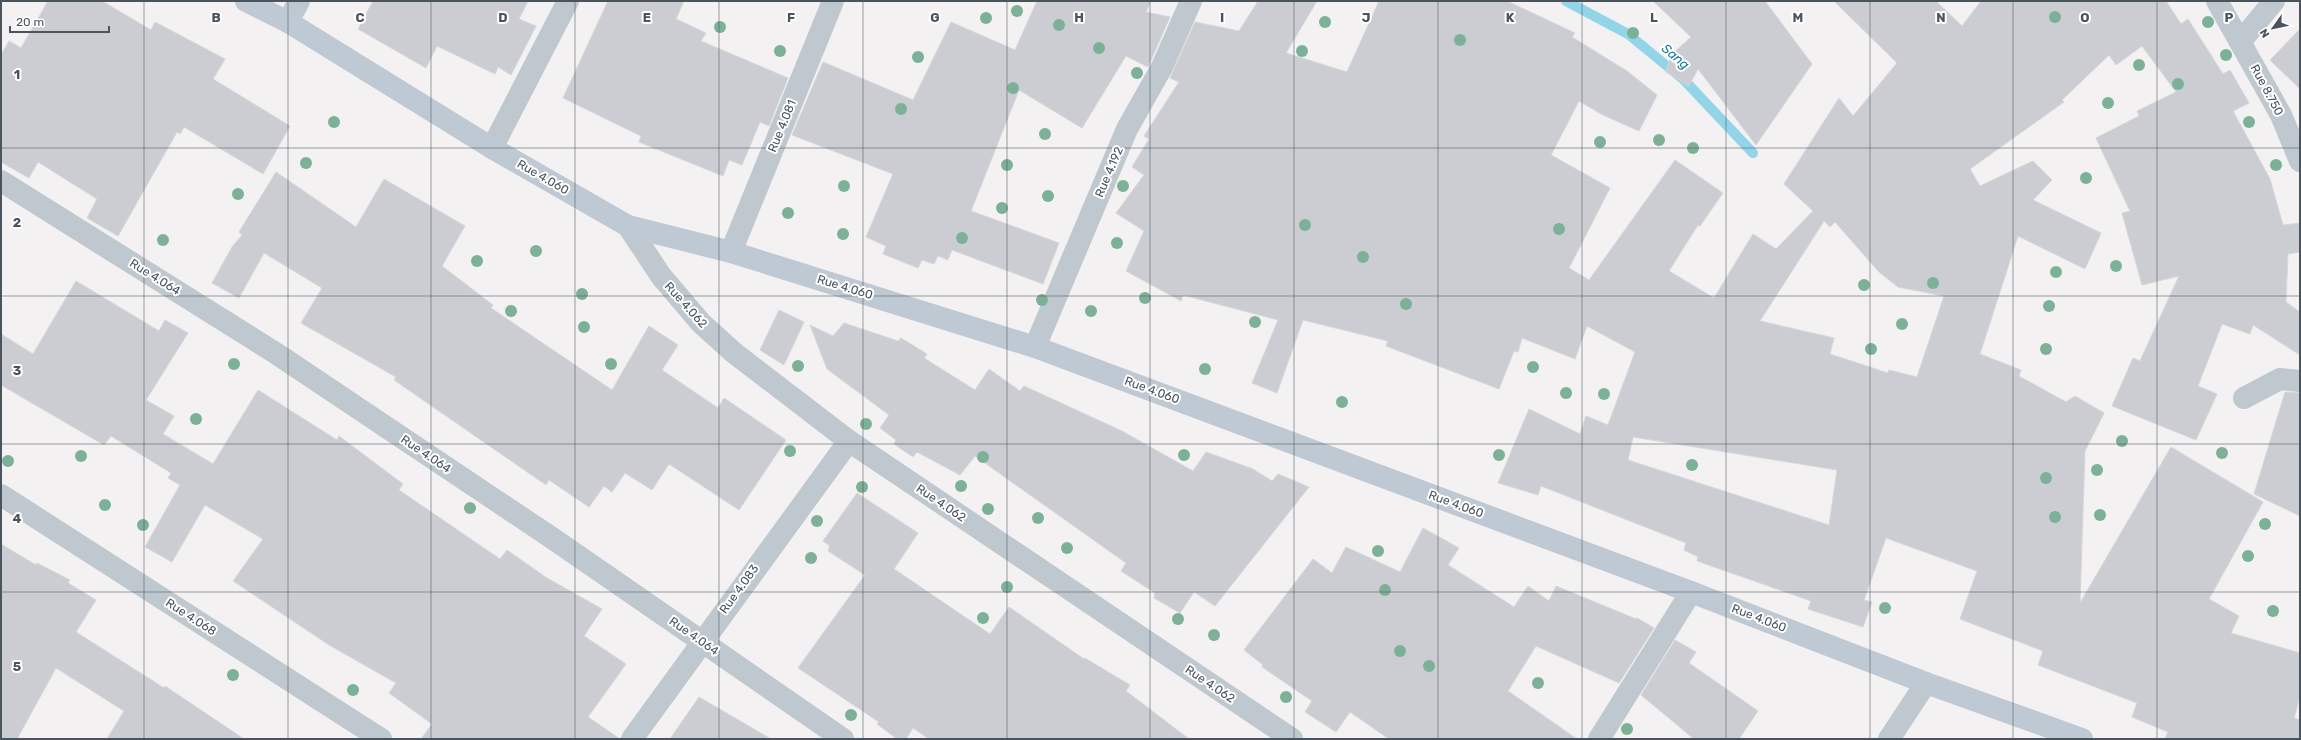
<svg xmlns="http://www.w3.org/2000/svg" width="2301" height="740" font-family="Rubik,sans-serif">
  <rect width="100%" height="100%" fill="#f3f1f1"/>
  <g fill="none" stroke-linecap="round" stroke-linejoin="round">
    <!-- stream -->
    <path stroke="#92d5e8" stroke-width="10" d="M1566,1L1628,34L1684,80L1753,153"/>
  </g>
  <!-- building -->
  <path fill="#cbcdd3" stroke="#d5d7db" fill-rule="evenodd" d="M48,1H102L151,30L155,22L225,59L213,79L290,126L263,174L184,127L180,134L177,132L118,236L87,218L97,199L38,162L29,178L1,162V55L9,41L21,48Z
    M373,1H528L519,19L536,26L511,75L498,67L495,74L437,46L426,68L358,29Z
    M608,1H684L676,19L706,33L701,41L788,78L769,126L760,122L742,165L729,160L723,176L639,142L641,136L563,98Z
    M1037,1H1151L1146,12L1170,17L1148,67L1126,56L1082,128L1019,90L971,211L1059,243L1043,284L952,250L948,260L938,256L934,264L922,260L918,268L883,254L886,246L866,237L893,174L792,135L823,62L913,100L951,22L1015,50Z
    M1258,1H1317L1286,53L1347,72L1379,1H1507L1575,33L1572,37L1627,71L1657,95L1639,131L1603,115L1579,101L1551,155L1610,188L1569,268L1589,280L1675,160L1723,193L1700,226L1698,225L1669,271L1714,298L1753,234L1776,249L1813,211L1784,184L1839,98L1853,116L1897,63L1834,1H1936L1962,26L1981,1H2166L2181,24L2188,19L2223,74L2230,70L2249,103L2233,111L2270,179L2283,225L2300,223V252L2288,254L2286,302L2300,312V355L2253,325L2250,334L2222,324L2198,386L2217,394L2196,440L2112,406L2133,358L2140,361L2179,276L2142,285L2122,213L2130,211L2096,138L2139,116L2137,111L2176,92L2142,46L2116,65L2109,55L2062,100L2064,102L1970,169L1980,186L2033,161L2052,180L2033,200L2101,233L2085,269L2018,236L1980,354L2021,370L2019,376L2066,402L2075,396L2104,413L2085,451L2080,603L2171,447L2263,502L2209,599L2239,616L2231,633L2300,653V697L2294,718L2300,720V739H2165L2168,732L2132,717L2137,703L2038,665L2043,651L1960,619L1977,571L1886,538L1864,600L1872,602L1863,627L1808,609L1811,601L1697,561L1698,557L1684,550L1686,543L1541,486L1538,495L1498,483L1529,409L1580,434L1586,416L1608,425L1635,352L1587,326L1575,359L1522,338L1518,352L1514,351L1499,389L1386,346L1388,341L1303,320L1277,393L1252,383L1278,320L1183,295L1181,301L1126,271L1144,231L1116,213L1144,175L1132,167L1149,139L1144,136L1179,82L1170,78L1195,22L1239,31ZM1824,221L1830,227L1835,222L1879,272L1898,287L1944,296L1917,377L1889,370L1888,373L1830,354L1834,338L1760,321ZM1633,437L1837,470L1829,525L1628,460Z
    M1653,1H1765L1812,64L1756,145L1698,69L1689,86L1666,72L1671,55L1691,37Z
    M2300,29V89L2270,60Z
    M276,172L356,227L384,179L465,226L442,266L493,305L491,308L612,390L649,326L678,345L662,370L718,408L724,398L786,440L739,510L669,464L652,490L625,473L612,492L604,486L589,507L549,480L546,485L394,380L396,377L301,323L322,288L264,253L239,298L212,283L232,247L242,235L239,232Z
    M76,281L159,331L165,320L188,333L146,400L174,416L163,434L213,464L258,390L337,440L339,436L403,484L399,490L500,559L507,550L547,578L602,609L584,636L626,664L588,717L620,739H421L432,724L389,693L396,683L329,645L233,581L263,539L205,505L172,562L145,547L180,485L168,478L171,473L111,436L104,445L1,385V334L33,354Z
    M779,310L804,322L784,365L760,350Z
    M844,323L898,341L901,338L927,354L924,358L975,390L989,369L1020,391L1024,386L1122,431L1193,471L1206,452L1253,469L1272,481L1278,474L1309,487L1215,606L1194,592L1180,613L1154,598L1155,593L1121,571L1126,563L975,456L960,475L917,452L913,457L894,444L896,440L880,428L889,415L827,369L810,325L833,336Z
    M2285,392L2300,393V516L2254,494Z
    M857,493L918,533L894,569L990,634L1009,607L1084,659L1085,658L1130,685L1126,691L1189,739H929L913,728L906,739H897L877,724L879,722L798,668L865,575L828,551L830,546L823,541Z
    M1423,528L1459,548L1448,565L1514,607L1528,586L1549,601L1556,586L1636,619L1637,618L1654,628L1619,683L1536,646L1508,691L1577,739H1389L1350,712L1336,732L1305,712L1312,701L1262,667L1263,665L1244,650L1313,559L1332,573L1346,547L1400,572Z
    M1,544L36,565L37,563L70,580L68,583L96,600L76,632L164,688L165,686L244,739H107L124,711L56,668L17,739H1Z
    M1675,640L1696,652L1689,663L1758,711L1739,739H1694L1641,695Z
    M699,697L771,739H670Z"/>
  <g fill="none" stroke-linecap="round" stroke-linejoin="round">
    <!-- street -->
    <path stroke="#bfc8ce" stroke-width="22" d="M2217,1L2281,115L2300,161
      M288,22L299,1
      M2241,41L2274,1
      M492,148L568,1
      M1,181L277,354L552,538L843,739
      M628,226L661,276L701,323L733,352L849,441L1292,739
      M731,252L833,1
      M1035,347L1127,129L1162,67L1191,1
      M2244,398L2280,379L2300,381
      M1,495L381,739
      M632,739L849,441
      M1599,739L1691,592
      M1889,739L1926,683"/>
    <!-- secondary -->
    <path stroke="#bfc9d3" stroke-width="22" d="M246,1L288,22L492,148L628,226L731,252L1035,347L1691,592L1926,683L2082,739"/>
  </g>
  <!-- trees -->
  <g fill="#7db197">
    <circle cx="1017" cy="11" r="6"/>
    <circle cx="2055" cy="17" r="6"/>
    <circle cx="986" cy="18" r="6"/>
    <circle cx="1325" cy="22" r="6"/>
    <circle cx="2208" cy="22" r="6"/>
    <circle cx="1059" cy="25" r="6"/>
    <circle cx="720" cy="27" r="6"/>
    <circle cx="1633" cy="33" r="6"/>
    <circle cx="1460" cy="40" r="6"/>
    <circle cx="1099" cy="48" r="6"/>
    <circle cx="780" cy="51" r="6"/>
    <circle cx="1302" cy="51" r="6"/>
    <circle cx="2226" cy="55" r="6"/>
    <circle cx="918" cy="57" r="6"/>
    <circle cx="2139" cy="65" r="6"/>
    <circle cx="1137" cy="73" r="6"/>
    <circle cx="2178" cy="84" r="6"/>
    <circle cx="1013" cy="88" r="6"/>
    <circle cx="2108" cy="103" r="6"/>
    <circle cx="901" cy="109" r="6"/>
    <circle cx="334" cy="122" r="6"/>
    <circle cx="2249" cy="122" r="6"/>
    <circle cx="1045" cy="134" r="6"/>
    <circle cx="1659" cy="140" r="6"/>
    <circle cx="1600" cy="142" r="6"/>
    <circle cx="1693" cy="148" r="6"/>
    <circle cx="306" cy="163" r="6"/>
    <circle cx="1007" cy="165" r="6"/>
    <circle cx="2276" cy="165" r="6"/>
    <circle cx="2086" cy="178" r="6"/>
    <circle cx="844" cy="186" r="6"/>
    <circle cx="1123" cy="186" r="6"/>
    <circle cx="238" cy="194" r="6"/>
    <circle cx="1048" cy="196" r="6"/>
    <circle cx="1002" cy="208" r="6"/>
    <circle cx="788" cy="213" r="6"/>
    <circle cx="1305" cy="225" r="6"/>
    <circle cx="1559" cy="229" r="6"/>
    <circle cx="843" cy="234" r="6"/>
    <circle cx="962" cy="238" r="6"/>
    <circle cx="163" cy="240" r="6"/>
    <circle cx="1117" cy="243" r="6"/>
    <circle cx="536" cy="251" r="6"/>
    <circle cx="1363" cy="257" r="6"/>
    <circle cx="477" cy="261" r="6"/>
    <circle cx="2116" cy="266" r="6"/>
    <circle cx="2056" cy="272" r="6"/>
    <circle cx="1933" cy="283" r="6"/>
    <circle cx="1864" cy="285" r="6"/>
    <circle cx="582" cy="294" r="6"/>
    <circle cx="1145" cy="298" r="6"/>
    <circle cx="1042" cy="300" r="6"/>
    <circle cx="1406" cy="304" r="6"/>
    <circle cx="2049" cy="306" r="6"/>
    <circle cx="511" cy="311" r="6"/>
    <circle cx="1091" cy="311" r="6"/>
    <circle cx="1255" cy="322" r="6"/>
    <circle cx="1902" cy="324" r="6"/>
    <circle cx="584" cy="327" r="6"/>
    <circle cx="1871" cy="349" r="6"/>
    <circle cx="2046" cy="349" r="6"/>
    <circle cx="234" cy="364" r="6"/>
    <circle cx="611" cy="364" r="6"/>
    <circle cx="798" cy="366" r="6"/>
    <circle cx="1533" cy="367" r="6"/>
    <circle cx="1205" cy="369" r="6"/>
    <circle cx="1566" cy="393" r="6"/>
    <circle cx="1604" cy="394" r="6"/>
    <circle cx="1342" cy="402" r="6"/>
    <circle cx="196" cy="419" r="6"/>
    <circle cx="866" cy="424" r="6"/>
    <circle cx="2122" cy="441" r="6"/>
    <circle cx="790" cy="451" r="6"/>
    <circle cx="2222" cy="453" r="6"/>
    <circle cx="1184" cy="455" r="6"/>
    <circle cx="1499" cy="455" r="6"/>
    <circle cx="81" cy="456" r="6"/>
    <circle cx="983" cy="457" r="6"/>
    <circle cx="8" cy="461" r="6"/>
    <circle cx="1692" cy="465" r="6"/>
    <circle cx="2097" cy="470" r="6"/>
    <circle cx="2046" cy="478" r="6"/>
    <circle cx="961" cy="486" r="6"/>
    <circle cx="862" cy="487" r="6"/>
    <circle cx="105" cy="505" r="6"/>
    <circle cx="470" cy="508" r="6"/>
    <circle cx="988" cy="509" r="6"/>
    <circle cx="2100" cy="515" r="6"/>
    <circle cx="2055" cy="517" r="6"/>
    <circle cx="1038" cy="518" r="6"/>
    <circle cx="817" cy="521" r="6"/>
    <circle cx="2265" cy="524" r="6"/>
    <circle cx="143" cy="525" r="6"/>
    <circle cx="1067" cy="548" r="6"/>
    <circle cx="1378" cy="551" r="6"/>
    <circle cx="2248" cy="556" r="6"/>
    <circle cx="811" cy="558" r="6"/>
    <circle cx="1007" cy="587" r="6"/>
    <circle cx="1385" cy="590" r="6"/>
    <circle cx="1885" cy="608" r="6"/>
    <circle cx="2273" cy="611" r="6"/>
    <circle cx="983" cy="618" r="6"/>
    <circle cx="1178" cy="619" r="6"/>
    <circle cx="1214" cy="635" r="6"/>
    <circle cx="1400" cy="651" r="6"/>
    <circle cx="1429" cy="666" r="6"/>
    <circle cx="233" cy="675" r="6"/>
    <circle cx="1538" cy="683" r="6"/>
    <circle cx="353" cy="690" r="6"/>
    <circle cx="1286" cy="697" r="6"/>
    <circle cx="851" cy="715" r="6"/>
    <circle cx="1627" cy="729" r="6"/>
  </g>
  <!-- grid -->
  <path fill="none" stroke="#49545d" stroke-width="1" stroke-opacity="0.55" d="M144,1V739M288,1V739M431,1V739M575,1V739M719,1V739M863,1V739M1007,1V739M1150,1V739M1294,1V739M1438,1V739M1582,1V739M1726,1V739M1870,1V739M2013,1V739M2157,1V739M1,148H2300M1,296H2300M1,444H2300M1,592H2300"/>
  <g text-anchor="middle" stroke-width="4" stroke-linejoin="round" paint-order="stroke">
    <!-- street labels -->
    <g font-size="12" fill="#49545d" stroke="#fff">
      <text transform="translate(2267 90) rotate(62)" y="4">Rue 8.750</text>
      <text transform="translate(782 126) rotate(-68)" y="4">Rue 4.081</text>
      <text transform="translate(1109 172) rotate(-67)" y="4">Rue 4.192</text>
      <text transform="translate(543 177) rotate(30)" y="4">Rue 4.060</text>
      <text transform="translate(155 277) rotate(32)" y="4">Rue 4.064</text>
      <text transform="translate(845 287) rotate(17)" y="4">Rue 4.060</text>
      <text transform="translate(686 305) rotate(48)" y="4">Rue 4.062</text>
      <text transform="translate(1152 390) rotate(20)" y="4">Rue 4.060</text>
      <text transform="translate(426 454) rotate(34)" y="4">Rue 4.064</text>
      <text transform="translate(941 503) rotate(34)" y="4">Rue 4.062</text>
      <text transform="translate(1456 504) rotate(20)" y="4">Rue 4.060</text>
      <text transform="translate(739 589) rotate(-54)" y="4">Rue 4.083</text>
      <text transform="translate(191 617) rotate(33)" y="4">Rue 4.068</text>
      <text transform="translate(1759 618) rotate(21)" y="4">Rue 4.060</text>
      <text transform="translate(694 636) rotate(35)" y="4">Rue 4.064</text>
      <text transform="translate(1210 684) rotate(34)" y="4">Rue 4.062</text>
    </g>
    <!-- water labels -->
    <g font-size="13" font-style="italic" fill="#14809e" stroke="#fff">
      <text transform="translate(1676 56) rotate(40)" y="5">Sang</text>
    </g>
  </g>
  <g font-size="13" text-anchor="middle" font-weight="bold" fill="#49545d" stroke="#fff" stroke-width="4" stroke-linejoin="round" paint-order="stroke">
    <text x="216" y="22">B</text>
    <text x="360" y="22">C</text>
    <text x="503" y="22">D</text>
    <text x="647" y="22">E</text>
    <text x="791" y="22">F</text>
    <text x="935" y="22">G</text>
    <text x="1079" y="22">H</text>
    <text x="1222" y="22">I</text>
    <text x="1366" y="22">J</text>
    <text x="1510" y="22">K</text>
    <text x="1654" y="22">L</text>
    <text x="1798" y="22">M</text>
    <text x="1941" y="22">N</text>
    <text x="2085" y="22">O</text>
    <text x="2229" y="22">P</text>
    <text x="17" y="79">1</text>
    <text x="17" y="227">2</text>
    <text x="17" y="375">3</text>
    <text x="17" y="523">4</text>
    <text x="17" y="671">5</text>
  </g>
  <!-- border -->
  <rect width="2301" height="740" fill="none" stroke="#49545d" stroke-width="4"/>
  <!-- north arrow -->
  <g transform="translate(2273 28) rotate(237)" stroke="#ffffff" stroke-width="3" paint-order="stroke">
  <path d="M0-3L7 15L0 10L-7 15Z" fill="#49545d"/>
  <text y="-6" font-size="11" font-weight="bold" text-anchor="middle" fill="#49545d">N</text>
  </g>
  <!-- scale -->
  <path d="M10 26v6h99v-6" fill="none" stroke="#49545d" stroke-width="2"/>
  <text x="16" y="26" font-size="12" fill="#49545d" stroke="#ffffff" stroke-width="3" paint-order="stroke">20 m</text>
</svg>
